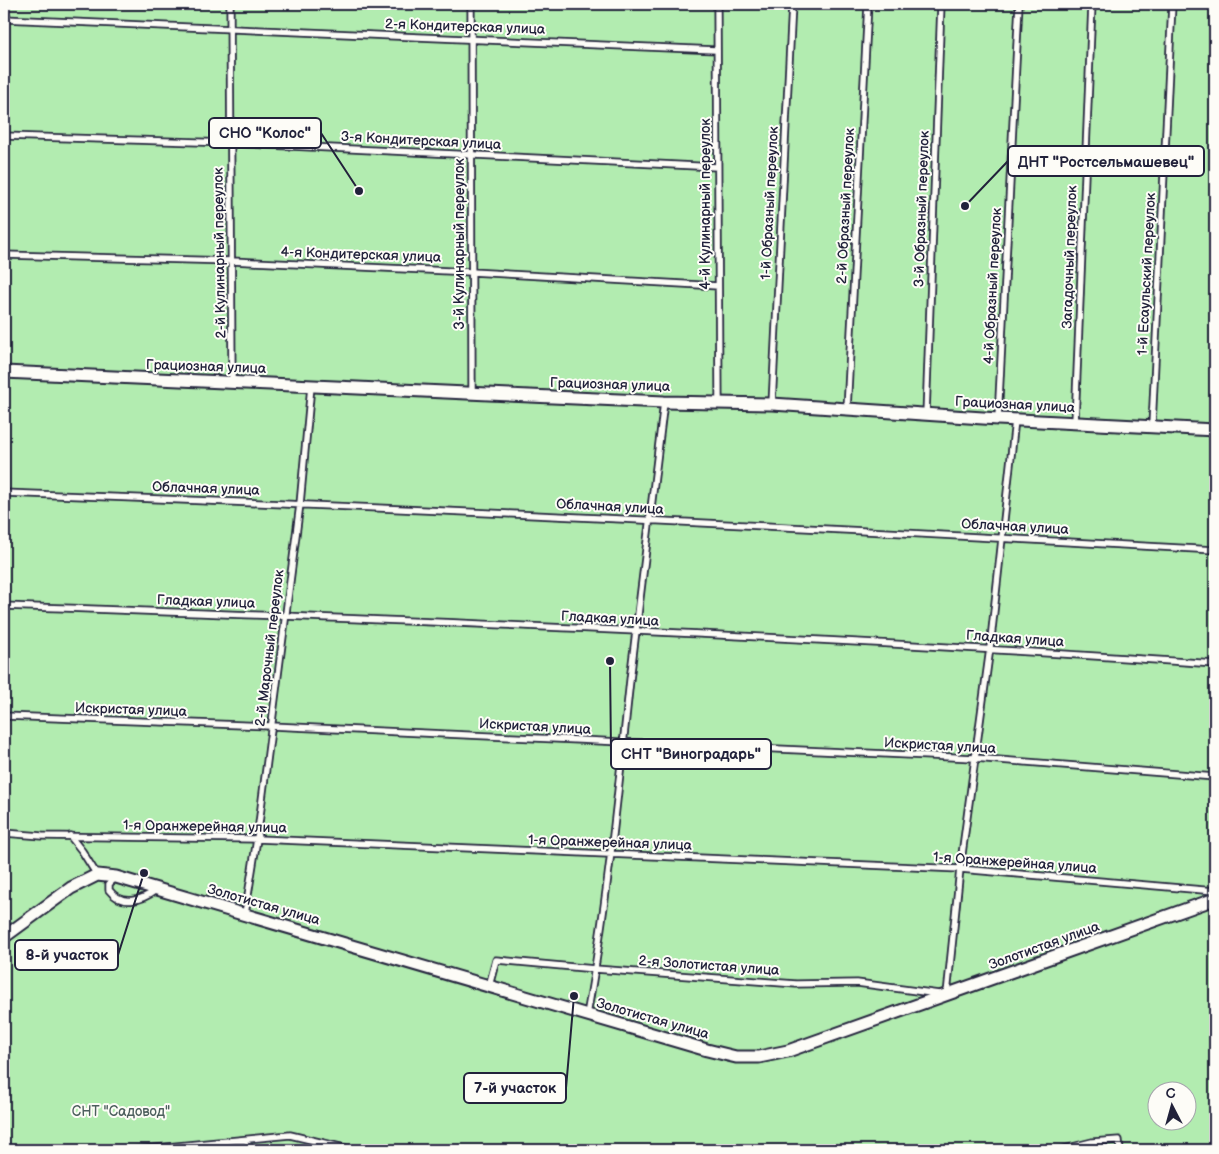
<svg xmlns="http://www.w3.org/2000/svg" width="1219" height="1154" font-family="'Balsamiq Sans',sans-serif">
  <rect width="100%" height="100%" fill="#fdfcf7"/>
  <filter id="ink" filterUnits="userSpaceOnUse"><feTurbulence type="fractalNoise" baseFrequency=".02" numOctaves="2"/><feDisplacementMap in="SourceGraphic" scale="10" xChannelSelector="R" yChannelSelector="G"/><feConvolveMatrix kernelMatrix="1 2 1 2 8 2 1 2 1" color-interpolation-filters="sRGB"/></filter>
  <g filter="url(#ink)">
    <!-- green -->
    <path fill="#b2ecb0" stroke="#6a8776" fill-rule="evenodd" d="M4,4H1215V1150H4ZM1156,1092H1186V1122H1156Z"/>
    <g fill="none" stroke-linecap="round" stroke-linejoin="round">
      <defs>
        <path id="lane" d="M230,4L232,382
          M471,4L472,393
          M717,4L719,404
          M4,19L716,50
          M4,136L230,143L717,167
          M4,255L232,261L471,272L718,286
          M772,404L792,4
          M847,410L868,4
          M926,415L941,4
          M998,419L1019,4
          M1075,422L1092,4
          M1152,426L1172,4
          M4,493C408,508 812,527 1215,550
          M4,606C408,620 812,636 1215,664
          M4,716L271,726L974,758L1215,777
          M4,833L42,836L257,839L960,869L1215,891
          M70,836L82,851L97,875
          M116,877L109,884V890C122,907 141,901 156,890
          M245,914L257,839L300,504L311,386
          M489,986L496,960L595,969L796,984L857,983L939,994
          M947,994L960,869L990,648L1015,420
          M587,1015C607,904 618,792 630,680C641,587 653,495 664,402
          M247,1140L249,1150
          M135,1150L290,1135L353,1150
          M1060,1150L1092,1142L1119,1140L1120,1150"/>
        <path id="street" d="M4,372L664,402L772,404L998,419L1215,430
          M4,937L71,888L97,875L116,877L707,1050L736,1057H759L788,1051L1215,899"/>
      </defs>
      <!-- lane casing -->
      <use href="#lane" stroke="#22223b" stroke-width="9"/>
      <!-- street casing -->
      <use href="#street" stroke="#22223b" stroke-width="15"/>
      <!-- lane -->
      <use href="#lane" stroke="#fdfcf7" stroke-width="5.5"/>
      <!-- street -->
      <use href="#street" stroke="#fdfcf7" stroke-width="11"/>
    </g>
  </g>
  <g text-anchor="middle" stroke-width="4" stroke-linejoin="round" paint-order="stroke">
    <!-- street labels -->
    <g font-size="14" fill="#22223b" stroke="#fdfcf7">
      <text transform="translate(465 26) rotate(2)" y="5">2-я Кондитерская улица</text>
      <text transform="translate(421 140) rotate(3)" y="5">3-я Кондитерская улица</text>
      <text transform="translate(769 203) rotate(-87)" y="5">1-й Образный переулок</text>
      <text transform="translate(705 204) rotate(-90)" y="5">4-й Кулинарный переулок</text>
      <text transform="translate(845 206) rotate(-87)" y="5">2-й Образный переулок</text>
      <text transform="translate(921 209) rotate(-88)" y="5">3-й Образный переулок</text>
      <text transform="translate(459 244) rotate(-90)" y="5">3-й Кулинарный переулок</text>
      <text transform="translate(219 253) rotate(-91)" y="5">2-й Кулинарный переулок</text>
      <text transform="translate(361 254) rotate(2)" y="5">4-я Кондитерская улица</text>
      <text transform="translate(1069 257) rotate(-88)" y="5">Загадочный переулок</text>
      <text transform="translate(1146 274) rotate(-87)" y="5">1-й Есаульский переулок</text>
      <text transform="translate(992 286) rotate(-87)" y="5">4-й Образный переулок</text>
      <text transform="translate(206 366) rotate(2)" y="5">Грациозная улица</text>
      <text transform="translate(610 384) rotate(2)" y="5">Грациозная улица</text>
      <text transform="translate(1015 404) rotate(3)" y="5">Грациозная улица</text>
      <text transform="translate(206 488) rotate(2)" y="5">Облачная улица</text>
      <text transform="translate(610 506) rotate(3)" y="5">Облачная улица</text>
      <text transform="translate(1015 526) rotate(3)" y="5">Облачная улица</text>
      <text transform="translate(206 601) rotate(2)" y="5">Гладкая улица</text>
      <text transform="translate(610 618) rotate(3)" y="5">Гладкая улица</text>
      <text transform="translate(1015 638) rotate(4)" y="5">Гладкая улица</text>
      <text transform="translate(269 648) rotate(-83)" y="5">2-й Марочный переулок</text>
      <text transform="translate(131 709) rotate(2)" y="5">Искристая улица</text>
      <text transform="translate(535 726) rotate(3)" y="5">Искристая улица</text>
      <text transform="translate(940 745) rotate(3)" y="5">Искристая улица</text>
      <text transform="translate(205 826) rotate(1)" y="5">1-я Оранжерейная улица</text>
      <text transform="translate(610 842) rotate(2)" y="5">1-я Оранжерейная улица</text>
      <text transform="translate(1015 862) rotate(4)" y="5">1-я Оранжерейная улица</text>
      <text transform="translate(264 904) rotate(16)" y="5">Золотистая улица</text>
      <text transform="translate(1044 945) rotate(-20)" y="5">Золотистая улица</text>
      <text transform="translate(709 965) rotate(4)" y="5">2-я Золотистая улица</text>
      <text transform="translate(653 1018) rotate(16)" y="5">Золотистая улица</text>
    </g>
    <!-- park labels -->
    <g font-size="14" fill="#4d5f5e" stroke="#fdfcf7">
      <text x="121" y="1116">СНТ "Садовод"</text>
    </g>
  </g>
  <!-- callouts -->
  <path fill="none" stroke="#22223b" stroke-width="2" d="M359 191L321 133M965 206L1008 161M610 661L611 754M144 873L118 955M574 996L566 1088"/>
  <g fill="#22223b" stroke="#fdfcf7" stroke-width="2">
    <circle cx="359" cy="191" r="5"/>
    <circle cx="965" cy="206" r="5"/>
    <circle cx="610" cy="661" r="5"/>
    <circle cx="144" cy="873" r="5"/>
    <circle cx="574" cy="996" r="5"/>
  </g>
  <g fill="#fdfcf7" stroke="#22223b" stroke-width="2">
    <rect x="209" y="118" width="112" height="30" rx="5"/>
    <rect x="1008" y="146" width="196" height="30" rx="5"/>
    <rect x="611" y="739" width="160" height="30" rx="5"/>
    <rect x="15" y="940" width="103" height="30" rx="5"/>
    <rect x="464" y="1073" width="102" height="30" rx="5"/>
  </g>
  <g font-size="15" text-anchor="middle" font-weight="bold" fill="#22223b">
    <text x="265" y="138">СНО "Колос"</text>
    <text x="1106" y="167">ДНТ "Ростсельмашевец"</text>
    <text x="691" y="759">СНТ "Виноградарь"</text>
    <text x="67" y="960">8-й участок</text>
    <text x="515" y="1093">7-й участок</text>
  </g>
  <!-- margin -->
  <rect width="1219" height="1154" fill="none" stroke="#fdfcf7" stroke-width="20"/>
  <rect x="10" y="10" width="1199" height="1134" fill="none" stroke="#22223b" stroke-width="2" filter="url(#ink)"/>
  <!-- north arrow -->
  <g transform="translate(1172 1106) rotate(354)"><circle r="24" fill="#fdfcf7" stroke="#a5a5ac"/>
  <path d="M0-4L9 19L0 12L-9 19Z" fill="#22223b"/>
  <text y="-8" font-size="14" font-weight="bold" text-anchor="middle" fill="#22223b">С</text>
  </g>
</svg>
